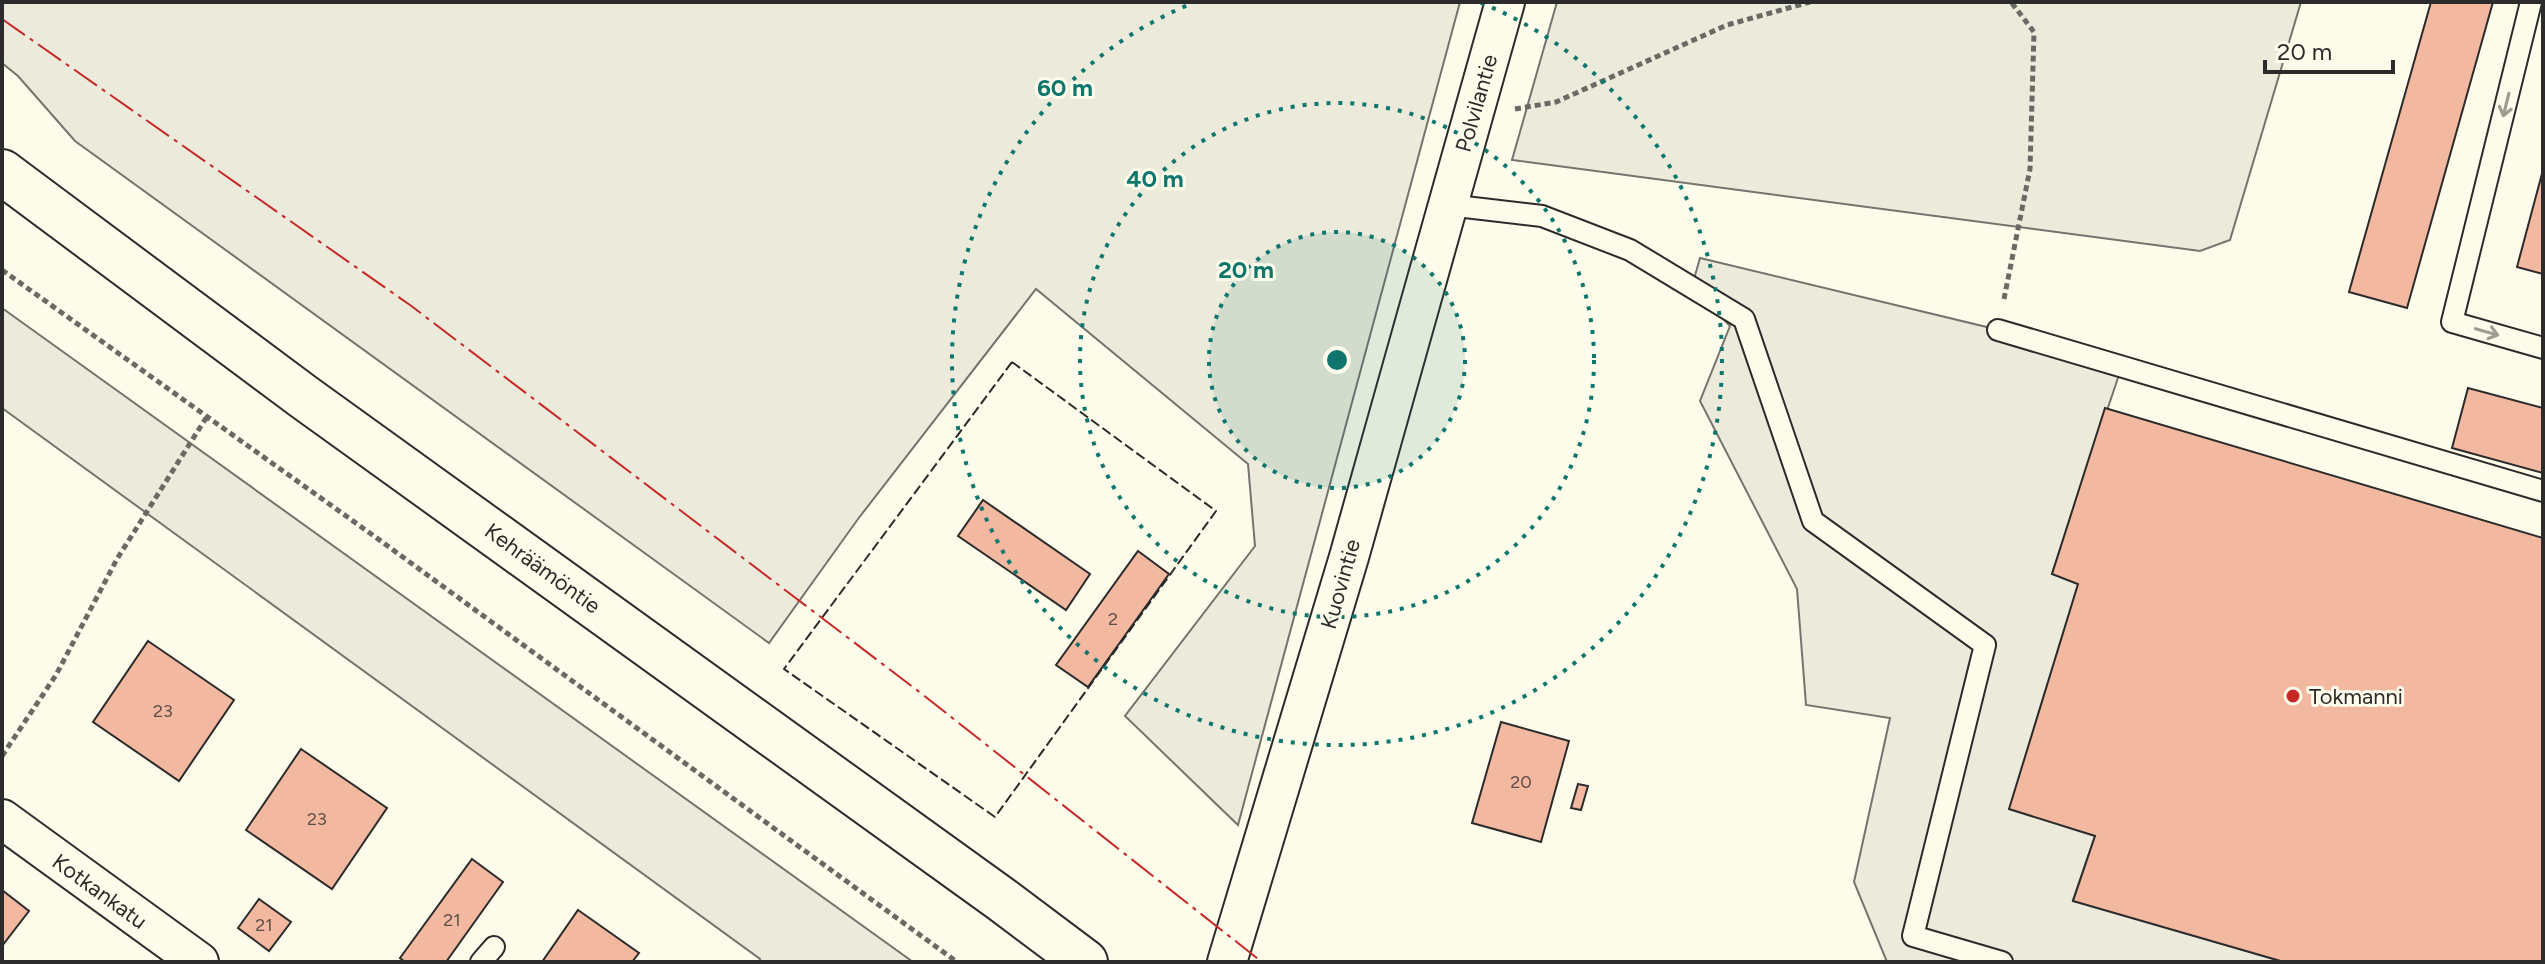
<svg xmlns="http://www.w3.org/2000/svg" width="2545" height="964" font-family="Figtree,sans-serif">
  <rect width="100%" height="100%" fill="#fdfbea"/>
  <!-- green -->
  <path fill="#ecebdb" stroke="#74746e" stroke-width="2" d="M2,2H1460L1238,825L1125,716L1255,546L1248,464L1036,289L858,519L769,643L75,141L18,76L2,63Z
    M1557,2H2301L2230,240L2200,251L1512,160Z
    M2,308L913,962H759L760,959L2,408Z"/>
  <!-- parking -->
  <path fill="#eceadb" stroke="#74746e" stroke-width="2" d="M1700,258L2124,360L2052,574L2078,584L2095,836L2073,900L2284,962H1887L1854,882L1890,718L1806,705L1797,589L1700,401L1730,326L1692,286Z"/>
  <!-- building -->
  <path fill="#f2b8a0" stroke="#2b2b2b" stroke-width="2" d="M2431,2H2493L2407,308L2349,292Z
    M2543,170V274L2517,267Z
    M2468,388L2543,408V473L2452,448Z
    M2105,408L2543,538V962H2284L2073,901L2095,836L2009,809L2078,584L2052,574Z
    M983,500L1090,574L1066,610L958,536Z
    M1138,551L1169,574L1088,687L1056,665Z
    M148,641L234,700L179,781L93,722Z
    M1501,722L1569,741L1541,842L1472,823Z
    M301,749L387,808L332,889L246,830Z
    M1578,784L1588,786L1581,810L1571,808Z
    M472,859L503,882L446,962H405L400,958Z
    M2,890L29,911L2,946Z
    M259,899L291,922L269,951L238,928Z
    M578,910L639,953L632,962H542Z"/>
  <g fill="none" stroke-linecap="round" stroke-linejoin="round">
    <defs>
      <path id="service" d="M2531,2L2452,322L2543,348
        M1448,205L1542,216L1630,250L1744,319L1813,521L1985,645L1913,936L2002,962
        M1998,330L2543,491
        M481,962L494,947"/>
      <path id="minor" d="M2,819L199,962
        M1227,962L1349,557L1505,2"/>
      <path id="tertiary" d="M2,172L304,397L1001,899L1085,962"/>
    </defs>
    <!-- service casing -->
    <use href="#service" stroke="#2b2b2b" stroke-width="24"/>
    <!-- minor casing -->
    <use href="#minor" stroke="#2b2b2b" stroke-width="42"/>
    <!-- tertiary casing -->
    <use href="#tertiary" stroke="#2b2b2b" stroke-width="48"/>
    <!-- path -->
    <path stroke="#6a6964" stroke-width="5" stroke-dasharray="6 4" stroke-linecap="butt" d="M1515,109L1556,102L1727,25L1810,2
      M2,270L374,536L957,962
      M2004,299L2030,169L2034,32L2011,2
      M2,756L56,675L117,559L206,418"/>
    <!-- service -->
    <use href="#service" stroke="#fdfbea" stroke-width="20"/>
    <!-- minor -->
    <use href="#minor" stroke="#fdfbea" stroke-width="38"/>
    <!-- tertiary -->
    <use href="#tertiary" stroke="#fdfbea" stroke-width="44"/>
    <!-- fence -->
    <path stroke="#2b2b2b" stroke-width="2" stroke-dasharray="10 4" stroke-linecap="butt" d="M1012,362L1216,511L995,817L784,669Z"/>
    <!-- power -->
    <path stroke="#c62828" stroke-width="2" stroke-dasharray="28 6 4 6" stroke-linecap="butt" d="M2,19L410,305L922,694L1262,962"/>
  </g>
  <!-- one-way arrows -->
  <defs><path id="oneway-shaft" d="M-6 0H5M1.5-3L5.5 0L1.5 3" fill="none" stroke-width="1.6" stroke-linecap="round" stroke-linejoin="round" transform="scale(2)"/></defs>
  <g stroke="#9e9d94">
    <use href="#oneway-shaft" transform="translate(2506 105) rotate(104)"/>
    <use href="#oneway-shaft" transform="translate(2487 332) rotate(16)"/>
  </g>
  <!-- distance rings -->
  <circle cx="1337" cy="360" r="128" fill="#0f766e" fill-opacity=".12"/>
  <g fill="none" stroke="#0f766e" stroke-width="4" stroke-dasharray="4 8">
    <circle cx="1337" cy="360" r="128"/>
    <circle cx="1337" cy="360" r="257"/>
    <path d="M1481 3A385 385 0 1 1 1193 3"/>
  </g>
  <!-- markers -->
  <circle fill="#c62828" stroke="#fdfbea" stroke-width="3" cx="2293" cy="696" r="8"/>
  <g text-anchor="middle" stroke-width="6" stroke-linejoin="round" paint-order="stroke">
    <!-- number labels -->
    <g font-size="18" fill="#5d4e48">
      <text x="1113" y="625">2</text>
      <text x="163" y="717">23</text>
      <text x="1521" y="788">20</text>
      <text x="317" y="825">23</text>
      <text x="452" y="926">21</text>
      <text x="264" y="931">21</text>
    </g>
    <!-- street labels -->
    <g font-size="22" fill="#2b2b2b" stroke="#fdfbea">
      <text transform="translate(1476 103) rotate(-74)" y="8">Polvilantie</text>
      <text transform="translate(543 568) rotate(36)" y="8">Kehräämöntie</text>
      <text transform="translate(1340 584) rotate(-74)" y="8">Kuovintie</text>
      <text transform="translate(100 891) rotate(36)" y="8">Kotkankatu</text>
    </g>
    <!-- poi labels -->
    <g font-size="22" fill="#2b2b2b" stroke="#fdfbea" text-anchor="start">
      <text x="2309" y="704">Tokmanni</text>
    </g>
  </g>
  <circle cx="1337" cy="360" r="12" fill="#0f766e" stroke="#fdfbea" stroke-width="4"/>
  <g font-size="24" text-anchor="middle" font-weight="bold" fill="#0f766e" stroke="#fdfbea" stroke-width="6" stroke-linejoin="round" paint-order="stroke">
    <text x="1065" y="96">60 m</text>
    <text x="1155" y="187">40 m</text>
    <text x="1246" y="278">20 m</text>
  </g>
  <!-- border -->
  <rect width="2545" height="964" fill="none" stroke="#2b2b2b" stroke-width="8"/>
  <!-- scale -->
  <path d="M2265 60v12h128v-12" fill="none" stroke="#2b2b2b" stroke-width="4"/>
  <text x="2277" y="60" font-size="24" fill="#2b2b2b" stroke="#fdfbea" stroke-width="6" paint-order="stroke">20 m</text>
</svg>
